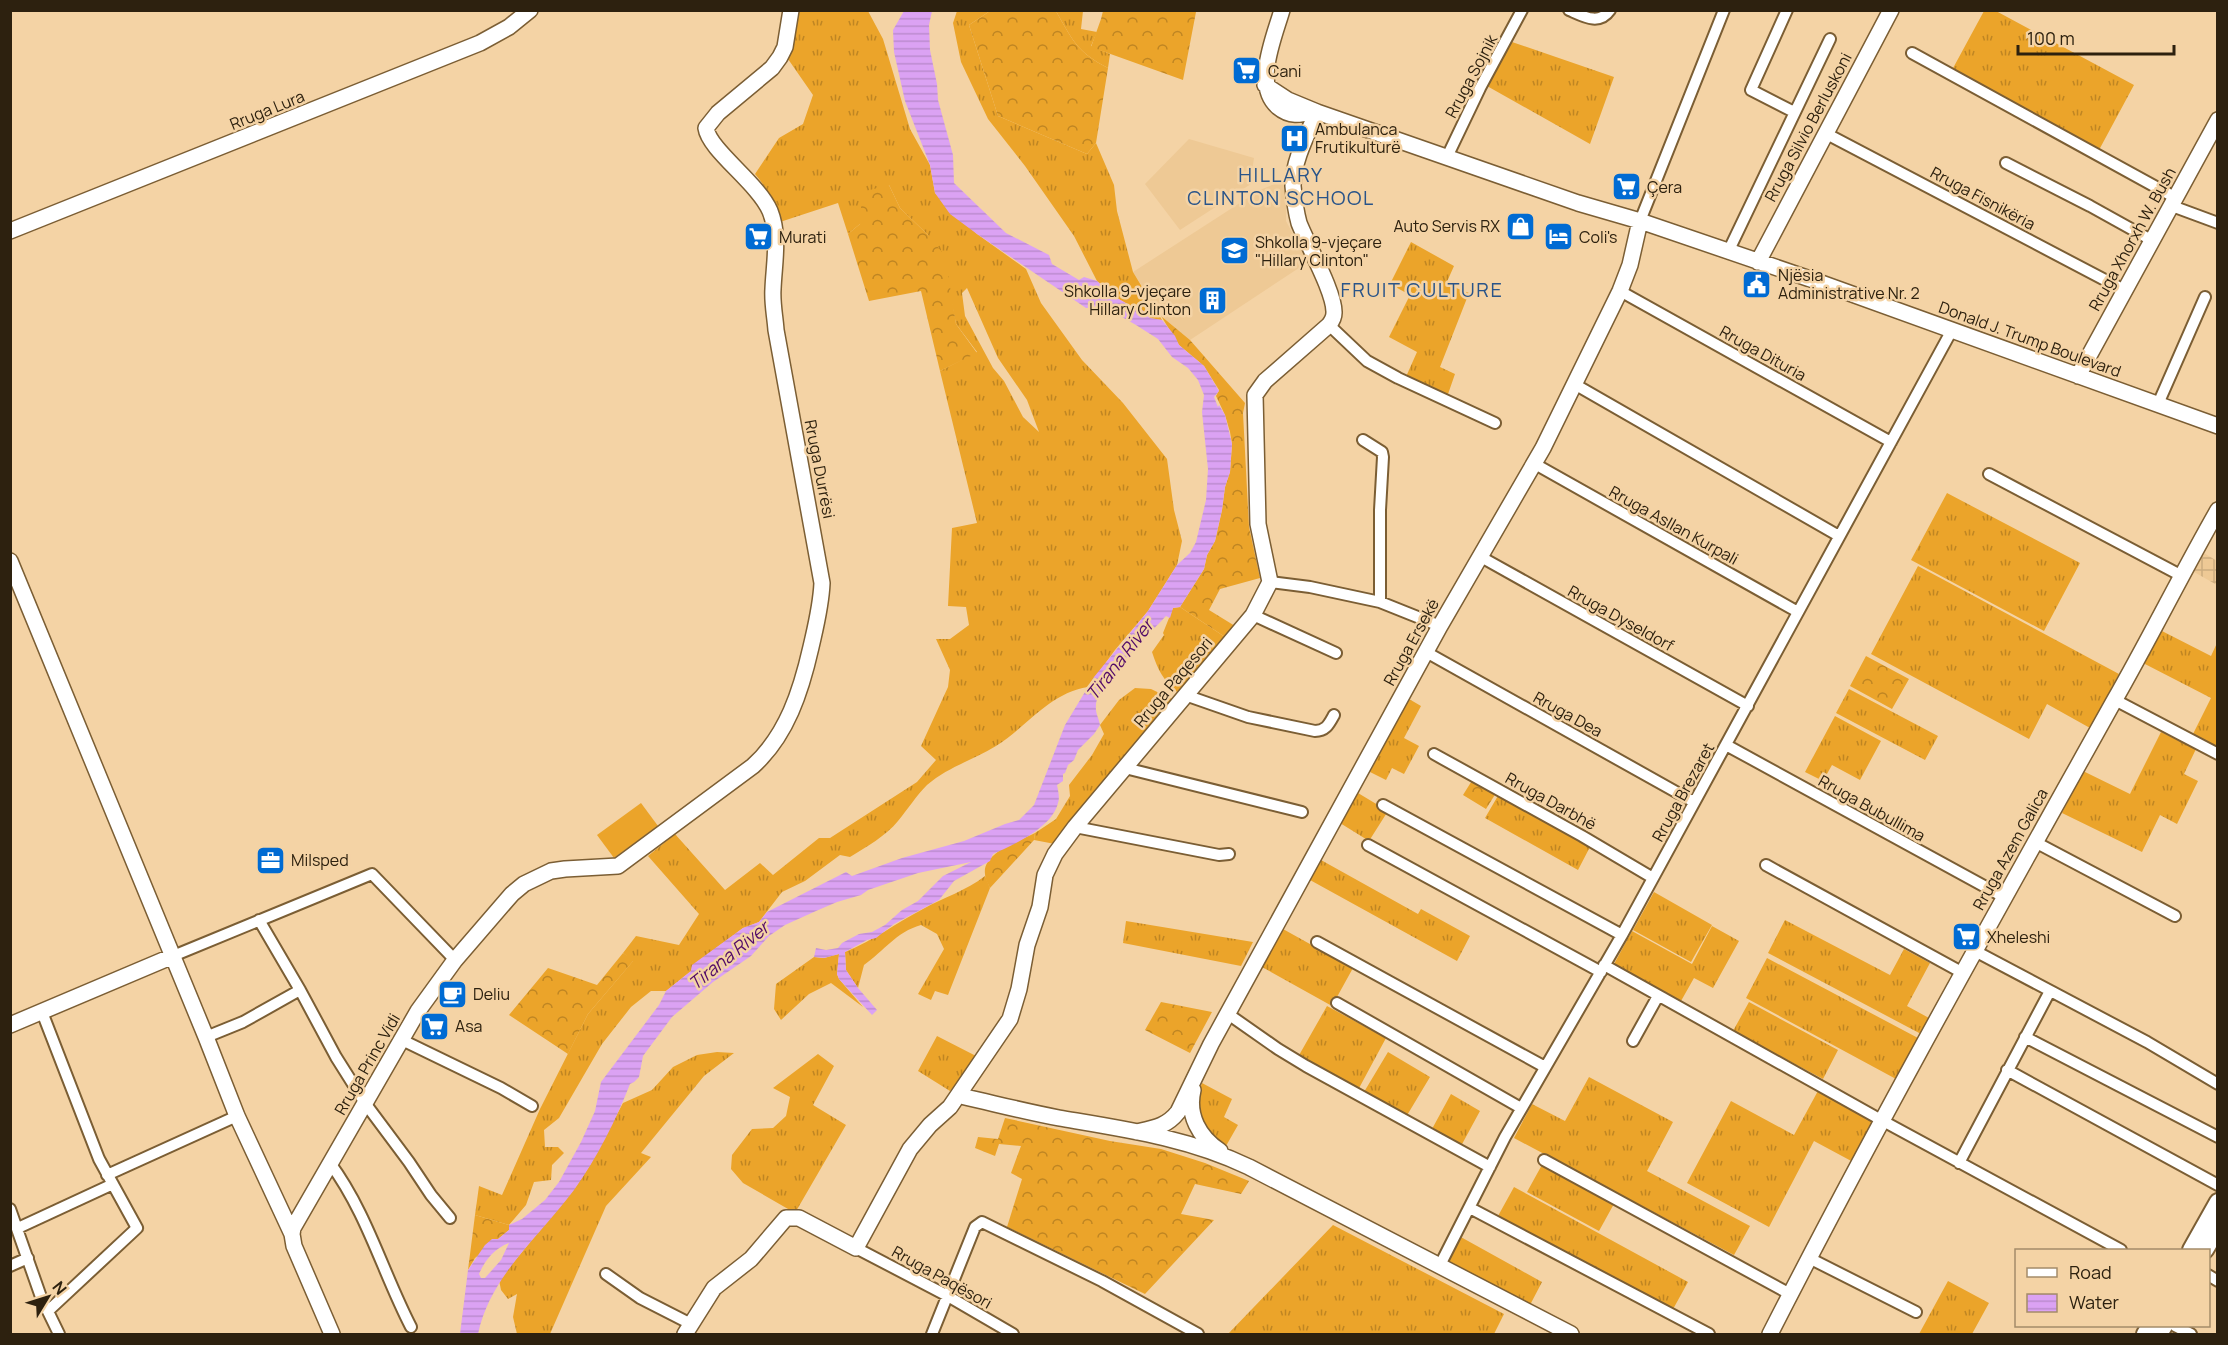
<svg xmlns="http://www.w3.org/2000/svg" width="2228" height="1345" font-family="Manrope,sans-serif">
  <defs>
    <pattern id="industrial-grid" width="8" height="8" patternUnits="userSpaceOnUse" patternTransform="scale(1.5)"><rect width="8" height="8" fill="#eec995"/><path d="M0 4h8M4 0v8" fill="none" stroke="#ccac7f"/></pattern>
    <pattern id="grass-tufts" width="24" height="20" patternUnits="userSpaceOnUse" patternTransform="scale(1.5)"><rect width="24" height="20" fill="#eba42a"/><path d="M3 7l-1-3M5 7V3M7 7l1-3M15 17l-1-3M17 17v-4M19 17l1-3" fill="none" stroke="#bf8522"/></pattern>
    <pattern id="forest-crowns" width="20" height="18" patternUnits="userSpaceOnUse" patternTransform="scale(1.5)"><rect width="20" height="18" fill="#eba42a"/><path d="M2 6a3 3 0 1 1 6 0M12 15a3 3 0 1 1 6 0" fill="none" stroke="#bf8522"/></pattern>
    <pattern id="water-rules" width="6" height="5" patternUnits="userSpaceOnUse" patternTransform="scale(1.5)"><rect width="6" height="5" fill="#dba2f3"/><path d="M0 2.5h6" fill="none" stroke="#bc8bcf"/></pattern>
  </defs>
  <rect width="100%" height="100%" fill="#f4d3a5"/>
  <!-- built -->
  <path fill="#eec995" d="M1189,139L1254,158L1252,171L1254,182L1180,230L1145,184Z
    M1286,179V221L1308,262L1190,340L1161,316L1133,272L1260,190Z"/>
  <!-- industrial -->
  <path fill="url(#industrial-grid)" d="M2204,553L2217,561V585L2194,572Z"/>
  <!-- grass -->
  <path fill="url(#grass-tufts)" fill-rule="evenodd" d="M795,11H868L883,39L910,129L930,165L935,193L977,234L1026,269L1041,303L1082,360L1123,403L1167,459L1174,510L1182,541L1177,565L1148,611L1115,650L1088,687C1049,693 1027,727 996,746C973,760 948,767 927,785C916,796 908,809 898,821C886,836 866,847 850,857L840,855L805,881L782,892L759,922L743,928L692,966L691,971L666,991H651L631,1007L602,1044L559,1118L544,1130L545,1147H558L564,1153L552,1165L551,1180L534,1182L526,1205L509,1225L475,1215L479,1186L502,1195L540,1109L588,1014L633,961L623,953L636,936L679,945L699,914L648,856L675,834L725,890L760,863L773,875L819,838H830L917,782L936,760L921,746L948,687L950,670L936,639H950L969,625L966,607L948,606L952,528L977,523L940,371L977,352L956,324L950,294L928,235L900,208L889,185L860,224L848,234L838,203L780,222C774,204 768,189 755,174L779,138L803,124L813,95L788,59ZM967,288L998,358L1027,400L1039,432L1023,417L1004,381L993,368L965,316L962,293Z
    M957,11H990L969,25L998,116L1087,154L1096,143L1114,185L1117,211L1133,272L1162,320L1150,318L1140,308L1131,306L1115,297L1097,281L1074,236L1025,166L988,119L961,62L953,23Z
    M1056,11H1083L1081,29L1097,32L1091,46L1110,54L1108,68C1077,52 1073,41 1056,11Z
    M1984,11H1996L2134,85L2099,150L1952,70Z
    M1512,42L1614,77L1590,144L1487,86Z
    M1411,242L1454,266L1446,284L1469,293L1440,367L1455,374L1447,397L1405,379L1417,352L1389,337L1410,295L1390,284Z
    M1947,493L2080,563L2044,631L1911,560Z
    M1918,566L2119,674L2090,728L2047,704L2029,739L1871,654Z
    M1180,607L1225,637L1177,692C1163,680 1158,670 1152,652L1164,635L1163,633L1173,608Z
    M2160,630L2211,656L2217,643V749L2192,736L2211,698L2143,663Z
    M1135,688L1151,689L1172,699L1055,844L1034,840L1035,833L1056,819L1070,796L1069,785L1092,755L1104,734L1100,725L1119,700Z
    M1849,689L1938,736L1925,760L1836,713Z
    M1409,699L1421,706L1404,738L1419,746L1404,774L1392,768L1386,780L1370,772Z
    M1835,716L1881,741L1860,780L1832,765L1823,781L1805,772Z
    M2161,732L2196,749L2184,774L2198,781L2177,824L2160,815L2142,852L2062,813L2083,771L2130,794Z
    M1358,793L1388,811L1369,841L1340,823Z
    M1499,794L1591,845L1578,870L1485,818Z
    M1321,860L1418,914L1421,909L1470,936L1457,961L1310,880Z
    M985,876L990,888L948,995L935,991L931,1000L918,994L944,949L937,934L921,925C896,932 884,951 864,965L858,988L846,970L845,952C873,941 896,923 923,909C944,897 966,891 985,876Z
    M1654,892L1712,925L1691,962L1633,930Z
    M1785,920L1890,975L1904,949L1930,963L1907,1006L1929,1018L1921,1034L1768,953Z
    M1126,921L1253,942L1241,966L1123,943Z
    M1712,926L1739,941L1713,988L1694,978L1681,1001L1614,964L1632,931L1692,964Z
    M1283,929L1353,968L1332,1006L1262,967Z
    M839,954L837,974L839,979L863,1007L831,983L809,994L781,1020L774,1009L776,984L814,957L824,958Z
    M1767,958L1918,1038L1896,1079L1746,998Z
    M1749,1002L1838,1050L1823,1079L1733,1031Z
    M1327,1006L1386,1038L1358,1090L1298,1057Z
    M937,1036L978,1057L950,1091L918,1071Z
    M717,1052L734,1053L704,1076L641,1153L651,1157L606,1206L550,1334H517L513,1317L517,1294L508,1299L501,1290L499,1280L574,1189L590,1165L623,1103L652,1090L673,1067L697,1055Z
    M1388,1052L1430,1077L1406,1117L1364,1092Z
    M818,1054L834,1066L813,1105L846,1125L795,1213L743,1183L731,1169L732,1155L752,1129L773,1128L786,1116L790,1097L773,1088Z
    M1589,1077L1673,1122L1647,1171L1750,1226L1734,1255L1514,1138L1532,1104L1565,1121Z
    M1202,1083L1232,1099L1224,1117L1238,1125L1226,1146C1201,1131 1190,1112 1202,1083Z
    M1819,1089L1878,1121L1855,1163L1814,1141L1769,1227L1687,1183L1731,1101L1794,1135Z
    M1451,1094L1480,1111L1461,1146L1432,1129Z
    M1543,1163L1615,1202L1599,1231L1527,1192Z
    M1514,1187L1688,1282L1672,1311L1498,1216Z
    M1333,1225L1504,1314L1494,1334H1228Z
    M1459,1236L1542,1282L1530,1305L1446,1260Z
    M1948,1281L1989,1303L1972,1334H1919Z"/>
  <!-- forest -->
  <path fill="url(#forest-crowns)" d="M990,11H1056C1073,41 1077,52 1108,68L1096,143L1087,154L998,116L969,25Z
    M1192,11L1196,12L1183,80L1091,47L1101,19L1103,11Z
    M889,185L900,208L928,235L945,256L956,324L977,353L940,371L921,291L869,301L848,234L860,224L862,192Z
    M1161,316L1190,340L1245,403L1243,413L1249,527L1260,578L1220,589L1209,610L1235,626L1225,637L1180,607L1204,569L1207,555L1215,541L1222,510L1225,487L1230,472L1232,444L1230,432L1225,415L1216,396L1219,390L1204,366L1179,345Z
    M1866,656L1909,679L1892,709L1850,686Z
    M1473,779L1496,793L1486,809L1463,795Z
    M1035,833L1034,840L990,888C988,884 985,879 985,874C982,853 1019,841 1035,833Z
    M623,953L634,960L588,1014L568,1054L509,1015L548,968L597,985Z
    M1161,1002L1212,1012L1190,1053L1145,1030Z
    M1005,1118L1110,1141L1161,1149L1205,1163L1249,1181L1241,1194L1195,1184L1181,1214L1214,1220L1145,1294L1007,1227L1022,1179L1011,1173L1021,1146L999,1144L995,1156L975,1148L978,1137L998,1139Z
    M475,1215L509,1225V1230L475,1258L468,1270Z"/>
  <!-- park -->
  <path fill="#eba42a" d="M641,803L658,826L614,858L597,835Z"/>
  <!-- water -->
  <path fill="url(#water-rules)" fill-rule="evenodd" d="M904,11H932L929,25L930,50L937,84L938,100L953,155L954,183L1006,233L1049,255L1052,264L1079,280L1084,277L1097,281L1115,297L1131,306L1140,308L1150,318L1162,320L1175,336L1179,345L1204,366L1219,391L1214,397L1218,407L1219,405L1225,415L1232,444L1230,472L1225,487L1222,510L1215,541L1207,555L1204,569L1180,607L1173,608L1170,618L1166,616C1151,632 1096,686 1096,706C1095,712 1099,719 1100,725L1094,734L1078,750L1074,760L1068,765L1065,773L1063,774V781L1057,785C1058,790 1060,798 1058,803C1052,828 1013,845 993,854L990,861L954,881L939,900L894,924L876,938L867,940L845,952L846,970L858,988L877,1010L872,1015L839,979L837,974L839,954L824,958L814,957L816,948L826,950L838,948L842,943L859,934L872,932L885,925L902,910L918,901L943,876L971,862L918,873L868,890L861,895L837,902L816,911L785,925L769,936L751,956L713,982L672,1017L643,1056L639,1077L634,1082L630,1084C616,1120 597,1158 574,1190C540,1236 490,1276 478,1334H460L468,1270L485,1245L492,1239H498L509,1230V1225L522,1219L545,1200L559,1182L581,1142L595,1111L601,1082L659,1005L666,991L691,971L692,965L743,928L759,922L767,912L846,872L852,876L902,858L964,841L1005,824L1019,820L1034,805L1065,725L1094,677L1148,611L1177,565L1190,553L1196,542L1206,500L1208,469L1202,412L1204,395L1198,380L1188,368L1172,357L1158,339L1136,325L1122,317L1095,308H1086L977,234L950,214L935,193L930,165L905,101L894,52L893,30ZM509,1243L501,1260L485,1278H481L479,1274C485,1260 495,1248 509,1243Z"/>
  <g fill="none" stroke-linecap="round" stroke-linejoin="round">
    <defs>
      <path id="street" d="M1569,10C1583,16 1599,26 1610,10
        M1787,10L1751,90L1794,112
        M1912,53L2176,198
        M1825,133L2126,291
        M1447,157L1480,88L1522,10
        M2006,163L2090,206L2153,241
        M2172,206L2218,223
        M1640,221L1724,10
        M1728,252L1830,39
        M1620,291L1891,442
        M1329,325L1367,361L1398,378L1495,423
        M1576,385L1839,536
        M2158,404L2205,297
        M1363,440L1382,452L1383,457L1380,510V602
        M1535,464L1798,612
        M1989,474L2182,576
        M1481,557L1748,706
        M1270,582L1310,587L1380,602L1440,626
        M1253,615L1336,653
        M1426,652L1694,802
        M1185,695L1248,717L1315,731C1326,731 1329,724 1334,715
        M2115,700L2218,754
        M1726,745L2004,897
        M1434,754L1582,836L1653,878
        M1125,768L1302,812
        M1383,805L1622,935
        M1075,827L1219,855L1229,854
        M2035,842L2175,916
        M1368,845L1601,972
        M1766,865L1963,973
        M259,920L300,990L336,1057L365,1103L409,1162L431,1195L450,1218
        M1317,942L1545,1067
        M1975,951L2147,1042L2218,1084
        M173,956L372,874L455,960
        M1604,965L1883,1121L2121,1250
        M1337,1003L1521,1108
        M42,1012L99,1159L137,1228L48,1311
        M1228,1014L1278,1049L1306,1066L1490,1167
        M206,1037L243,1022L300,990
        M2025,1037L2218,1137
        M402,1040L501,1088L532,1106
        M1633,1041L1658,996
        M2007,1070L2218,1185
        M1544,1160L1790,1294
        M330,1163C367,1213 383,1273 411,1327
        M1959,1163L2050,991
        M107,1175L237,1116
        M1470,1208L1709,1334
        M10,1209L41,1297L59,1334
        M18,1228L113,1184
        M856,1248L946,1295L1013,1334
        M1809,1258L1916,1312
        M10,1266L28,1258
        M1439,1267L1505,1137L1622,935L1952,330
        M606,1274L640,1298L691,1324
        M2208,1275L2218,1281
        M2175,1326L2191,1334
        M932,1334L975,1227L982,1222L1102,1281L1198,1334"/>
      <path id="secondary" d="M1282,10C1274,38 1253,85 1278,107C1290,117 1300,115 1313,111
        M1265,85L1288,100L1317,112L1578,203L1640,221L1813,280L2218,426
        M10,231L480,43L509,27L530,10
        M1758,262L1891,10
        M2078,376L2218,120
        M10,561L206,1037L237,1116L292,1234
        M10,1025L173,956
        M1193,1090C1187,1115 1199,1137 1220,1151
        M959,1094L965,1097C996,1104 1027,1112 1059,1118C1124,1129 1189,1138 1249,1167L1571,1334
        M1137,1132C1155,1128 1167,1126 1178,1112L1211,1044L1440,626L1543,448L1620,291L1630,265L1640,221
        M332,1334L294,1246L292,1234L293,1228L418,1011L455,960L512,894L524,884L551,871L565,869L618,866L753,766C787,735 801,691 811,647C816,625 821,606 822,583L776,330C775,316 772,303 773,289C774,263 780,236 770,211C758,183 709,150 706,128L718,113L772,68L780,57L785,47L791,10
        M685,1334L714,1288L751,1259L786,1218H799L856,1248L910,1149L930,1125L950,1107L1010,1019L1019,989L1027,945L1040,907L1045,875L1055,854L1075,827L1253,615L1270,582L1258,524L1255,395L1265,381L1329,325C1332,321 1334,317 1334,313C1335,293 1307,244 1299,223C1296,212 1294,197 1293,186C1293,161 1307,135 1317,112
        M1770,1334C1879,1120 1997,911 2114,701C2150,638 2182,573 2218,510"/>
      <path id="primary" d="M2191,1250L2218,1202
        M2205,1250L2218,1228
        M2145,1334L2150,1326
        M2159,1334L2164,1326"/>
    </defs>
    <!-- street casing -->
    <use href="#street" stroke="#7b5e34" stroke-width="14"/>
    <!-- secondary casing -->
    <use href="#secondary" stroke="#7b5e34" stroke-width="18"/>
    <!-- primary casing -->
    <use href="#primary" stroke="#7b5e34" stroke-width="20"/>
    <!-- street -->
    <use href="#street" stroke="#fff" stroke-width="10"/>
    <!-- secondary -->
    <use href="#secondary" stroke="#fff" stroke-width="15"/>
    <!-- primary -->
    <use href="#primary" stroke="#fff" stroke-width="16"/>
  </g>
  <!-- icons -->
  <defs>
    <symbol id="supermarket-square" viewBox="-11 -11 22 22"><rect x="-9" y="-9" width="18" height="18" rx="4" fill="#006bd3" stroke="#f4d3a5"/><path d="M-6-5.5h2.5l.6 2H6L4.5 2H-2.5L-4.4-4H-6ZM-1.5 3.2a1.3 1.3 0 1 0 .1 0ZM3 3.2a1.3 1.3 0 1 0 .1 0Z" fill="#fff"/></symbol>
    <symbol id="hospital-square" viewBox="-11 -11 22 22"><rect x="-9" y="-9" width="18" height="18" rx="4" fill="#006bd3" stroke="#f4d3a5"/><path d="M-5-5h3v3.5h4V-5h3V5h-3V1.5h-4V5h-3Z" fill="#fff"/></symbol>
    <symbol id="shop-square" viewBox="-11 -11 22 22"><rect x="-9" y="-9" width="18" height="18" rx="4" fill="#006bd3" stroke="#f4d3a5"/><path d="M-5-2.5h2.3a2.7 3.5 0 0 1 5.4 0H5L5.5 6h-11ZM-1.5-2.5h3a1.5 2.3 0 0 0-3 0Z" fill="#fff"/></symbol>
    <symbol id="hotel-square" viewBox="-11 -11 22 22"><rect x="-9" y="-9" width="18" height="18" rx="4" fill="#006bd3" stroke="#f4d3a5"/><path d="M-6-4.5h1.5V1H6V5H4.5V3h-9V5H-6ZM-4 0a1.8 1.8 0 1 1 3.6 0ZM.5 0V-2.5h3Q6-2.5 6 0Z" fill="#fff"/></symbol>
    <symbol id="school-square" viewBox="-11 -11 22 22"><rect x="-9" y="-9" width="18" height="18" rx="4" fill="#006bd3" stroke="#f4d3a5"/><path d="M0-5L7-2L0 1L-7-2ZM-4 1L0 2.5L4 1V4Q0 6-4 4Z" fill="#fff"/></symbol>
    <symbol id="civic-square" viewBox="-11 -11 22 22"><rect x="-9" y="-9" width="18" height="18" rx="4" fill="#006bd3" stroke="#f4d3a5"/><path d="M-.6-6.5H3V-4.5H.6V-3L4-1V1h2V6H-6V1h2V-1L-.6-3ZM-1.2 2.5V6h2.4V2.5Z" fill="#fff"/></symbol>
    <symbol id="building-square" viewBox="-11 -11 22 22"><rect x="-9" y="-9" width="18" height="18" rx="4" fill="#006bd3" stroke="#f4d3a5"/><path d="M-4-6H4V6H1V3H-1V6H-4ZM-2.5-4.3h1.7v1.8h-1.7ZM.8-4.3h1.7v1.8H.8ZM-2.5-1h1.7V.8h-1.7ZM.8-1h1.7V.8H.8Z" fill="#fff"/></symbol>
    <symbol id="office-square" viewBox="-11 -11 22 22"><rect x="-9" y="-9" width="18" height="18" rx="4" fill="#006bd3" stroke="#f4d3a5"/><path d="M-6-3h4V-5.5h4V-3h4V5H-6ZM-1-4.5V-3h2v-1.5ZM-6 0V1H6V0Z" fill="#fff"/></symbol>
    <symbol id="cafe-square" viewBox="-11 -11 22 22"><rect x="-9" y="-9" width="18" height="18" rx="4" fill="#006bd3" stroke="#f4d3a5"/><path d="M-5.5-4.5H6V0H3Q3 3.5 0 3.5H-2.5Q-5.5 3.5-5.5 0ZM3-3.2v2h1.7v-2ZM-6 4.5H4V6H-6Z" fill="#fff"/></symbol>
  </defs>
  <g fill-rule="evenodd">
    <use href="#supermarket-square" x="1230" y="54" width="33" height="33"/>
    <use href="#hospital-square" x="1278" y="122" width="33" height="33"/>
    <use href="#supermarket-square" x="1610" y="170" width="33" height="33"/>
    <use href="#shop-square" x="1504" y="210" width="33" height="33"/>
    <use href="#supermarket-square" x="742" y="220" width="33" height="33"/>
    <use href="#hotel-square" x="1542" y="220" width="33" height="33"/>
    <use href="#school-square" x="1218" y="234" width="33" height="33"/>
    <use href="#civic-square" x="1740" y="268" width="33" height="33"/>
    <use href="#building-square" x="1196" y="284" width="33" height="33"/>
    <use href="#office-square" x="254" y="844" width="33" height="33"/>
    <use href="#supermarket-square" x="1950" y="920" width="33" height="33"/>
    <use href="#cafe-square" x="436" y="978" width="33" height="33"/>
    <use href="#supermarket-square" x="418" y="1010" width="33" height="33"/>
  </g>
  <g text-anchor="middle" stroke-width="5" stroke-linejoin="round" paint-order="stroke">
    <!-- poi labels -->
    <g font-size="16" fill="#2d210f" stroke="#f4d3a5" text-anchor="start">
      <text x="1268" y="77">Cani</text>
      <text x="1315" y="135">Ambulanca<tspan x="1315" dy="18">Frutikulturë</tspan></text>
      <text x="1647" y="193">Çera</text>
      <text x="1500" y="232" text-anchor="end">Auto Servis RX</text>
      <text x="779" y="243">Murati</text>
      <text x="1579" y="243">Coli's</text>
      <text x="1255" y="248">Shkolla 9-vjeçare<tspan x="1255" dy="18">"Hillary Clinton"</tspan></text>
      <text x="1778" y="281">Njësia<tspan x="1778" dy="18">Administrative Nr. 2</tspan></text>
      <text x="1191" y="297" text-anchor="end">Shkolla 9-vjeçare<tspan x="1191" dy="18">Hillary Clinton</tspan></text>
      <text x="291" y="866">Milsped</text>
      <text x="1987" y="943">Xheleshi</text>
      <text x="473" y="1000">Deliu</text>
      <text x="455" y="1032">Asa</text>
    </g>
    <!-- street labels -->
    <g font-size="16" fill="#2d210f" stroke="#f4d3a5">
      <text transform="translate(1471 76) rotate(-62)" y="6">Rruga Sojnik</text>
      <text transform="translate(267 110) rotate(-22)" y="6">Rruga Lura</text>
      <text transform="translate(1808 127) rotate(-62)" y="6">Rruga Silvio Berluskoni</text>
      <text transform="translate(1983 198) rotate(28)" y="6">Rruga Fisnikëria</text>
      <text transform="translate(2132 239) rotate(-61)" y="6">Rruga Xhorxh W. Bush</text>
      <text transform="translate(2030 339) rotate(20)" y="6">Donald J. Trump Boulevard</text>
      <text transform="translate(1763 353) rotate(29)" y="6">Rruga Dituria</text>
      <text transform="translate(820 469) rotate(79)" y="6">Rruga Durrësi</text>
      <text transform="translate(1674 525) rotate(29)" y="6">Rruga Asllan Kurpali</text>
      <text transform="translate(1621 618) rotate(29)" y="6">Rruga Dyseldorf</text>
      <text transform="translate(1411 642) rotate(-61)" y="6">Rruga Ersekë</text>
      <text transform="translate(1173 682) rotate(-50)" y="6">Rruga Paqesori</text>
      <text transform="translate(1568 714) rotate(29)" y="6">Rruga Dea</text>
      <text transform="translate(1683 792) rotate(-61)" y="6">Rruga Brezaret</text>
      <text transform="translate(1551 801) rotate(29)" y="6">Rruga Darbhë</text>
      <text transform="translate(1872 808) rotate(29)" y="6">Rruga Bubullima</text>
      <text transform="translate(2010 849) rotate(-61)" y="6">Rruga Azem Galica</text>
      <text transform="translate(367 1064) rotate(-60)" y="6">Rruga Princ Vidi</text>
      <text transform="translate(942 1277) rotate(29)" y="6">Rruga Paqësori</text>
    </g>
    <!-- water labels -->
    <g font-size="18" font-style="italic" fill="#510a68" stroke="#f4d3a5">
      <text transform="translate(1120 660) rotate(-52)" y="6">Tirana River</text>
      <text transform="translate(729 956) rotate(-39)" y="6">Tirana River</text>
    </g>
    <!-- quarter labels -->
    <g font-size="20" letter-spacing="1.5" fill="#295489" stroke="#f4d3a5">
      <text x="1281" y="182">HILLARY<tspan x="1281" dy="23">CLINTON SCHOOL</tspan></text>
      <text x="1422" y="297">FRUIT CULTURE</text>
    </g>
  </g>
  <!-- border -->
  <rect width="2228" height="1345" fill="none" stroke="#2d210f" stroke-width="24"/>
  <!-- legend -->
  <rect x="2015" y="1249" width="195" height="78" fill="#f4d3a5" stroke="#a48c69" stroke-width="1.5"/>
  <rect x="2027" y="1268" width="30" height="9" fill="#ffffff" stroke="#a48c69" stroke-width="1.5"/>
  <text x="2069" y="1279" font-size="18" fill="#2d210f">Road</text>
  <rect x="2027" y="1294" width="30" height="18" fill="url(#water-rules)" stroke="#a48c69" stroke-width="1.5"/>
  <text x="2069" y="1309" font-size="18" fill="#2d210f">Water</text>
  <!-- north arrow -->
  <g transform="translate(48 1297) rotate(52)" stroke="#f4d3a5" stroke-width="4.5" paint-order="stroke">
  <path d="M0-4.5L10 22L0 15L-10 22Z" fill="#2d210f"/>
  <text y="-9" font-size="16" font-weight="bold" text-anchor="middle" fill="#2d210f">N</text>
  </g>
  <!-- scale -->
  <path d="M2018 45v9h156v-9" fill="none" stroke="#2d210f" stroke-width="3"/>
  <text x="2027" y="45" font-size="18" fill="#2d210f" stroke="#f4d3a5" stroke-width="4.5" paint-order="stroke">100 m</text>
</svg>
